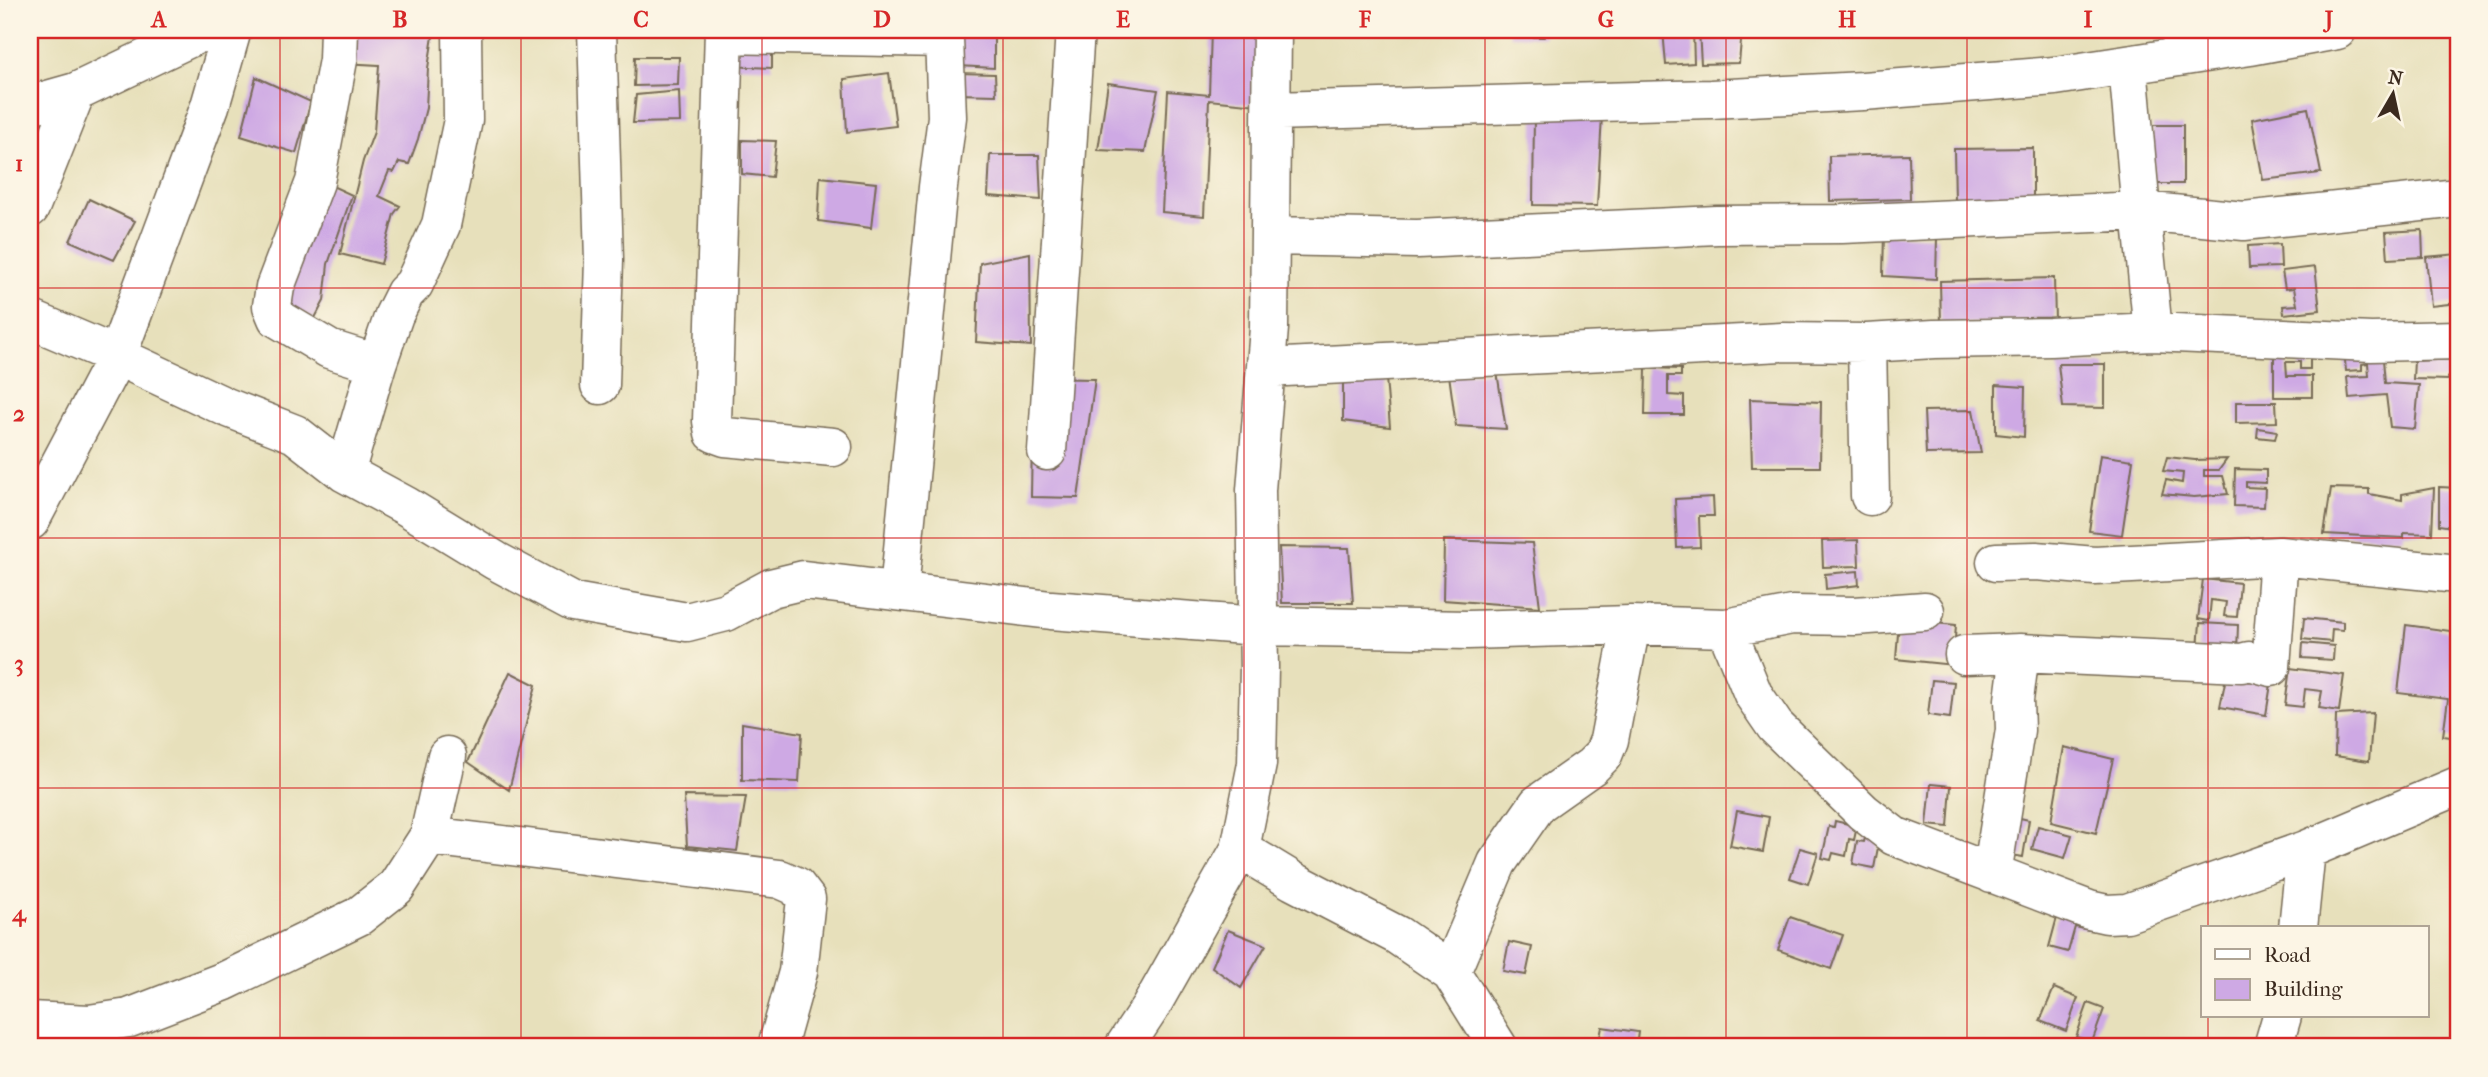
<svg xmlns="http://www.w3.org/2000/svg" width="2488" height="1077" font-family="'IM FELL French Canon',serif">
  <rect width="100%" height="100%" fill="#fcf5e5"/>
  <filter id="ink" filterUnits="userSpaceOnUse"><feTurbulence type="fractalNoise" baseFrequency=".0143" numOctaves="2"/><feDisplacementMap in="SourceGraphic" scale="14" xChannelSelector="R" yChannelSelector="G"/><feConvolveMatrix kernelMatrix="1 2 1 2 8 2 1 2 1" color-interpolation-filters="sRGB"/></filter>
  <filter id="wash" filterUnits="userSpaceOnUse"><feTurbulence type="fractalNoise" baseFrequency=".00686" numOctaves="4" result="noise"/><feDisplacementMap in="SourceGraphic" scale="28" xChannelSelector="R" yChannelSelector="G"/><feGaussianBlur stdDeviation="1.57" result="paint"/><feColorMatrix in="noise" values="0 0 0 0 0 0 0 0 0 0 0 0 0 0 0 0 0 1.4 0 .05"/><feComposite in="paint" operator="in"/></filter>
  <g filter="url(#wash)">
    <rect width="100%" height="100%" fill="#e7e0bb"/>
    <g id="blocks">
      <!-- building -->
      <path fill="#cea9e4" d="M329,30H434L428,68L426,108L418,139L409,164L399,162L394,172L389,171L379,196L400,206L394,214L381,264L340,254L363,161L374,132L379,65L325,62Z
        M772,30V68L706,65Z
        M956,30H994V68L959,66Z
        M1211,30H1259L1257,105L1209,100L1204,216L1162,212L1168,91L1209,95Z
        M1510,30H1543L1544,37L1510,36Z
        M1663,30H1693L1694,63L1666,65Z
        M1699,30H1742L1739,63L1701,64Z
        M635,57H679L678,85L634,86Z
        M889,73L896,126L847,132L844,79Z
        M958,73L995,74L996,95L957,94Z
        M256,77L311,102L296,153L241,136Z
        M1108,83L1158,90L1145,152L1098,150Z
        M679,91L680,122L633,123L636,95Z
        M2308,108L2321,173L2263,180L2252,119Z
        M1534,114L1602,115L1597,206L1533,205Z
        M2153,125H2183V184H2153Z
        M742,140L776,141L772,177L742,174Z
        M2033,148V202H1955L1954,149Z
        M1909,154L1910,199L1830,201L1829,156Z
        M990,155H1039L1041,200L988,196Z
        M304,173L352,195L328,264L324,301L307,333L268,304Z
        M820,177L876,183L871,228L818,221Z
        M89,199L135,221L114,260L70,241Z
        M2422,230L2423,257L2388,259L2386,232Z
        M1884,234L1937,237L1936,279L1883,276Z
        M2280,244L2281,267L2249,268L2248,246Z
        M1030,253L1031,346L976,342L980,263Z
        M2458,254V303L2431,306L2426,257Z
        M2315,267L2320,310L2284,314L2283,306L2297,305L2294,288L2285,289L2282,271Z
        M2054,278L2055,321L1941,324L1940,281Z
        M2382,347L2385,383L2419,385L2415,429L2390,427L2386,395L2349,398L2347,377L2369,376L2368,363L2362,364V370L2346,371L2344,350Z
        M2274,352L2310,353V369H2300V362H2286L2287,376H2312V397H2274Z
        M2458,359V377H2448L2449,380L2413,379L2414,361Z
        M2058,364H2105V408L2063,407Z
        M1646,368L1681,369V376H1668V395L1684,396V415H1645Z
        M1497,372L1506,429L1456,426L1449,375Z
        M1033,378L1095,379L1078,498L1031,497Z
        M1386,378L1390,427L1343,421V380Z
        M1996,385L2025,387L2024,437L1996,434Z
        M1750,399L1821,402L1820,467H1752Z
        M2236,402H2276L2277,422L2236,423Z
        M1973,410L1981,453L1926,454L1924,411Z
        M2258,428L2277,431L2275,439L2257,437Z
        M2100,455L2133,460L2122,535L2089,531Z
        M2167,457L2195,460L2227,459L2219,470H2204V476H2223L2228,494L2194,497L2162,494L2166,480L2182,483L2183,473L2163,471Z
        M2235,469L2266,470V483L2246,482V487L2265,488L2264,507L2234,506Z
        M2439,487L2458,488V528L2439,525Z
        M2331,488L2369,489V494L2402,500V494L2434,488L2432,534L2404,533V538L2324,534Z
        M1713,497L1714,516H1699L1700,547L1677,548L1675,499Z
        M1444,540L1532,543L1540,607L1443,600Z
        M1858,540L1859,566L1823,567L1822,541Z
        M1279,547L1349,548L1353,603H1282Z
        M1858,571L1859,585L1826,589L1825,574Z
        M2203,579L2240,583L2237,617L2224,616L2226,602L2211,600L2209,621L2198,619Z
        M2304,618L2343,622V630L2332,629L2331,642L2302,639Z
        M1899,620L1956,625L1953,665L1896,659Z
        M2200,623L2238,625L2237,652L2198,649Z
        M2406,625L2458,632V738L2443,736L2448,699L2398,693Z
        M2303,643L2334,646L2333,660L2302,658Z
        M2290,668L2344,675L2339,711L2319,708L2322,691L2305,689L2303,707L2285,705Z
        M510,672L536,685L509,790L468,762Z
        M2226,677L2271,684L2266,715L2220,707Z
        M1932,680L1954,682L1950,718L1928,715Z
        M2373,713L2369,761L2335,756L2336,715Z
        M742,723L802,733L799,782L742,780Z
        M2064,747L2113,759L2096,833L2051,822Z
        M1931,784L1951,786L1948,827L1927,825Z
        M684,796L746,797L737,851L687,846Z
        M1737,811L1769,817L1763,852L1730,846Z
        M2007,815L2029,820L2023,857L2001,853Z
        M1835,821L1857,826L1854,840L1849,839L1846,856L1833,853L1831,860L1822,858L1829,826L1834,827Z
        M2038,826L2072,835L2065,858L2032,849Z
        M1867,830L1881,832L1874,868L1853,864L1857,841L1864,842Z
        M1800,848L1818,853L1808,884L1790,878Z
        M2059,910L2092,919L2089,930L2075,927L2068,952L2049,947Z
        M1790,917L1843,935L1831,969L1778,950Z
        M1228,930L1266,945L1241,988L1212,967Z
        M1509,942L1532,947L1526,975L1503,971Z
        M2054,988L2078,998L2066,1031L2040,1021Z
        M2088,1003L2104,1009L2092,1042L2076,1037Z
        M1602,1027L1638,1032L1636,1047H1598Z"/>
    </g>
  </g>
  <g filter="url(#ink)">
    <use href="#blocks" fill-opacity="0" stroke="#776a55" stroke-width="2"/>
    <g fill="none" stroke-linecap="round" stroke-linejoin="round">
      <defs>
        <path id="minor" d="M339,30L338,60L315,182L275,287L272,306L277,318L329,349L377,364
          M597,30L604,260L600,385
          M724,30L712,421L714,433L725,437L833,447
          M724,34L944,38L946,30
          M2128,66L2141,211L2244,221L2458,198
          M30,105L76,92L206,30
          M1272,111L1711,99L1863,91L2055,76L2250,46L2337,30
          M30,208L76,92
          M1270,236L1417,239L1717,225L1842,224L2141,211L2153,332
          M30,319L117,356L226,407L295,434L345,473L406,506L496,561L573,602L687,622L726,612L771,588L804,580L1051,610L1257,626L1468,630L1631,625L1726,628L1792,615L1855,616L1925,611
          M1867,343L1870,496
          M1266,368L1782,342L1867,343L1934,339L2050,337L2153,332L2371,342L2458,340
          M1047,451L1075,30
          M345,473L377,364L394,315L405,293L414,284L441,225L463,120L462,30
          M30,521L117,356L210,106L232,30
          M1996,562L2036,561L2095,566L2279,556L2458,574
          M899,591L938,187L947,117L944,38L941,30
          M1726,628L1753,694L1775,726L1863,812L1894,836L2089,910L2107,914L2127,913L2306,850L2458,786
          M2020,653L2242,663L2249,661L2271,667L2279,556
          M1964,655L2020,653L2014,700L2015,730L1992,874
          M429,836L780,879L796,886L806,899L798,972L777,1047
          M1240,849L1293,881L1397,935L1451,972L1498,1047
          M2298,928L2306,850
          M1451,972L1497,863L1538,804L1592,766L1603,755L1609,740L1631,625
          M30,1021L89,1024L129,1018L225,981L359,916L396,887L429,836L447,756
          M1124,1047L1150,1008L1240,849L1257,764L1259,667L1256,490L1269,328L1272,30
          M2273,1047L2282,1016"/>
      </defs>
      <!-- minor casing -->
      <use href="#minor" stroke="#776a55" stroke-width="41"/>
      <!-- minor -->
      <use href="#minor" stroke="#fff" stroke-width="38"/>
    </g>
  </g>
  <!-- grid -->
  <path fill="none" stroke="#d62828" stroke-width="2" stroke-opacity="0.55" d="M280,30V1047M521,30V1047M762,30V1047M1003,30V1047M1244,30V1047M1485,30V1047M1726,30V1047M1967,30V1047M2208,30V928M30,288H2458M30,538H2458M30,788H2458M2208,1016V1047"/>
  <!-- margin -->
  <rect width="2488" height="1077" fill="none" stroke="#fcf5e5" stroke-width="77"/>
  <!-- legend -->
  <rect x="2201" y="926" width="228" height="91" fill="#fcf5e5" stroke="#afa495" stroke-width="2"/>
  <rect x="2215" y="949" width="35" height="10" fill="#ffffff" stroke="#afa495" stroke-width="2"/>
  <text x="2264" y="962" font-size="21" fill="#3b2a1e">Road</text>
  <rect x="2215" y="979" width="35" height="21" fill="#cea9e4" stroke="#afa495" stroke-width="2"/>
  <text x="2264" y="996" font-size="21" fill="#3b2a1e">Building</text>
  <!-- north arrow -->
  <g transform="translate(2393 94) rotate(9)" stroke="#fcf5e5" stroke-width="5" paint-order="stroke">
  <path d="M0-5L12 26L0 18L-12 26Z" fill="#3b2a1e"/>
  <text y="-10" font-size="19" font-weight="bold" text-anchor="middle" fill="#3b2a1e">N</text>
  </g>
  <rect x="38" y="38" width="2412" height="1000" fill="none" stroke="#d62828" stroke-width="2.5"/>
  <g font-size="23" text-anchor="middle" font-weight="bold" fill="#d62828">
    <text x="159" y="27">A</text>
    <text x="400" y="27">B</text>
    <text x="641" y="27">C</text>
    <text x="882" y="27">D</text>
    <text x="1123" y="27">E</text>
    <text x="1365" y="27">F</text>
    <text x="1606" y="27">G</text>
    <text x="1847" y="27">H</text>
    <text x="2088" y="27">I</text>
    <text x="2329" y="27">J</text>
    <text x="19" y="171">1</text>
    <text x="19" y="421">2</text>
    <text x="19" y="671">3</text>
    <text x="19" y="921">4</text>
  </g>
</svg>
